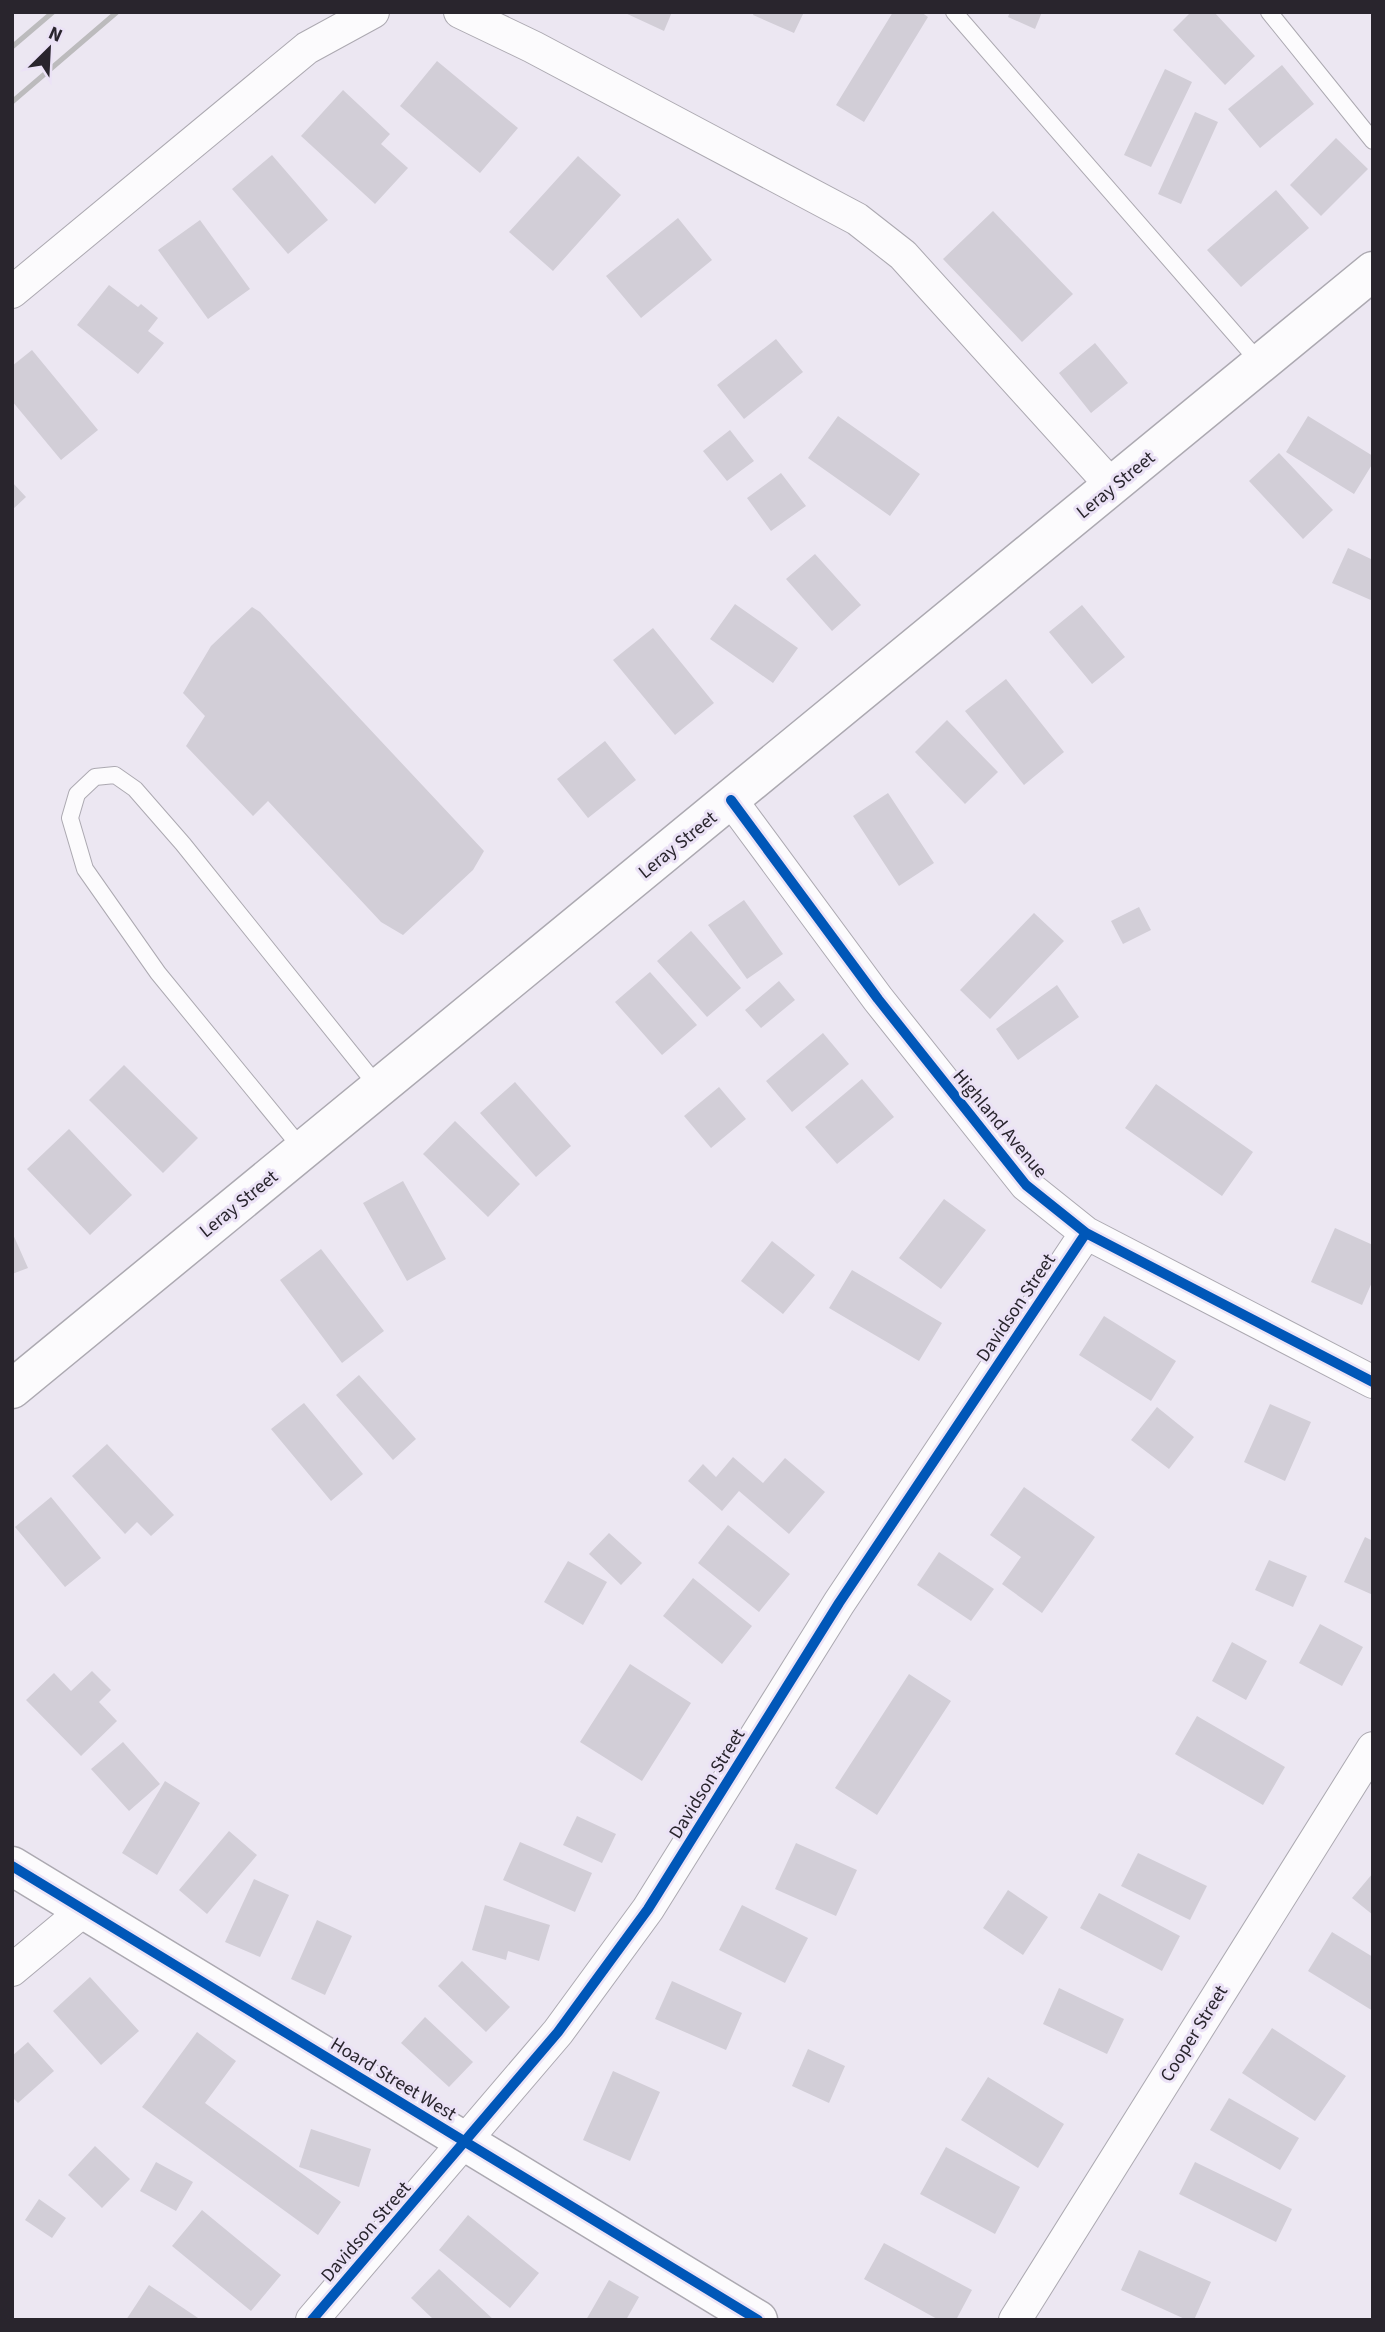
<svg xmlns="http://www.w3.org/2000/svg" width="1385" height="2332" font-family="'Source Sans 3',sans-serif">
  <rect width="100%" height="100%" fill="#ece7f2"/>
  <!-- building -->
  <path fill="#d2ced7" d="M623,12H672L664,31Z
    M754,12H804L794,33L753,15Z
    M893,12H921L928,17L864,122L836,105Z
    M1010,12H1042L1035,29L1008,17Z
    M1191,12H1214L1255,56L1225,85L1173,30Z
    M437,61L518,128L480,173L400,106Z
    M1282,65L1314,104L1260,148L1228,109Z
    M1165,69L1192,82L1151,167L1124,155Z
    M343,90L390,134L381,144L408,168L375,204L301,136Z
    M1195,112L1218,122L1181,204L1158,194Z
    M1336,138L1368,169L1321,216L1290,185Z
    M272,155L328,220L288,254L232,189Z
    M578,156L621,195L553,271L509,232Z
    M1276,190L1309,228L1241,287L1207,250Z
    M993,211L1073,294L1022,342L943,259Z
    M678,218L712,260L641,318L606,276Z
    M200,220L250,289L208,319L158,250Z
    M109,285L138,307L141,304L158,318L148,331L164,343L138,374L77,325Z
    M776,339L803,372L744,419L717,385Z
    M1095,343L1128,383L1091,413L1059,373Z
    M32,350L98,430L61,460L12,401V366Z
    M838,416L920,474L890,516L808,458Z
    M1308,416L1373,456V463L1354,494L1286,452Z
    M730,430L754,461L727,481L703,451Z
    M1279,453L1333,510L1303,539L1249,481Z
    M781,473L806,506L771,531L747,498Z
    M12,482L26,497L12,510Z
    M1348,548L1373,560V601L1332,583Z
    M815,554L861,605L832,631L786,579Z
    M735,604L798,648L773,683L710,639Z
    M1082,605L1125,657L1092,684L1049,632Z
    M252,607L260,612L484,851L473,870L403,935L381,922L268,801L253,816L186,746L205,716L183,693L211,646Z
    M653,628L714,703L675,735L613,660Z
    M1006,679L1064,752L1024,785L965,711Z
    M947,720L998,772L965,804L915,752Z
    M605,741L636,780L588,818L557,779Z
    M888,793L934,863L899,886L853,816Z
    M744,900L783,954L747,979L708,925Z
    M1139,907L1151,930L1123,944L1111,921Z
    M1034,913L1064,941L990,1019L960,990Z
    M691,931L741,988L707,1017L657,961Z
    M650,972L697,1025L662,1055L615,1002Z
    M779,981L795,1000L761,1028L745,1010Z
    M1057,985L1079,1017L1018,1060L996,1029Z
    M823,1033L849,1064L792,1112L766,1081Z
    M124,1065L198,1138L163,1173L89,1100Z
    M862,1079L894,1117L837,1164L805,1127Z
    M515,1082L571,1146L536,1177L480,1113Z
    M1156,1084L1253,1152L1222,1196L1125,1128Z
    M719,1087L746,1119L711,1148L684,1116Z
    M455,1121L520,1184L488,1217L423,1154Z
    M69,1129L132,1195L90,1235L27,1169Z
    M403,1181L446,1259L407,1281L363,1203Z
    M944,1199L986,1230L941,1289L899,1258Z
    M1335,1228L1373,1245V1280L1362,1305L1311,1282Z
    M12,1232L28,1268L12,1274Z
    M772,1241L815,1275L783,1314L741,1281Z
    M321,1249L384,1331L342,1363L280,1280Z
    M852,1270L942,1323L919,1361L829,1308Z
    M1104,1316L1176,1361L1151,1401L1079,1355Z
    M359,1375L416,1439L393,1460L336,1395Z
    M304,1403L363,1474L331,1501L271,1429Z
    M1270,1404L1311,1422L1285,1481L1244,1462Z
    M1157,1407L1194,1437L1169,1469L1131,1440Z
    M107,1444L174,1515L151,1536L137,1522L125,1534L72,1476Z
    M733,1457L763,1483L785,1458L825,1492L789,1534L739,1491L722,1511L688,1481L703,1464L716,1477Z
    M1024,1487L1095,1537L1042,1613L1002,1584L1021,1557L990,1535Z
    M51,1497L101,1558L65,1587L15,1527Z
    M728,1525L790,1574L759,1612L698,1563Z
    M609,1533L642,1563L621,1585L589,1554Z
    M1365,1537L1373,1541V1595L1344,1582Z
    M939,1552L994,1589L971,1621L917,1585Z
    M1269,1560L1307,1576L1293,1607L1255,1590Z
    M568,1561L607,1582L583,1625L544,1602Z
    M693,1578L752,1626L722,1664L663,1616Z
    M1320,1624L1363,1647L1342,1686L1299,1663Z
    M1232,1642L1267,1661L1246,1700L1212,1681Z
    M630,1664L691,1703L642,1781L580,1742Z
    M92,1671L111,1690L99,1702L117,1721L81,1756L26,1700L54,1673L71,1691Z
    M909,1674L951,1701L877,1815L835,1788Z
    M1197,1716L1285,1767L1263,1805L1175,1754Z
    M123,1742L160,1784L129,1811L91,1769Z
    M165,1781L200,1803L157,1875L122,1853Z
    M577,1816L616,1834L602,1863L563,1845Z
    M229,1831L257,1855L207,1914L179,1890Z
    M520,1842L592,1873L575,1912L503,1880Z
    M796,1843L857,1870L836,1916L775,1889Z
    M1138,1853L1207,1886L1190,1920L1121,1886Z
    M1373,1873V1915L1352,1898Z
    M254,1879L289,1895L260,1957L225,1942Z
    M1008,1890L1048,1917L1023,1955L983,1928Z
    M1099,1893L1180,1936L1162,1971L1080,1928Z
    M485,1905L550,1925L539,1961L508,1951L506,1960L472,1950Z
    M742,1905L808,1938L785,1983L719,1950Z
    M317,1920L352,1936L325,1995L291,1979Z
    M1332,1932L1373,1957V2011L1308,1971Z
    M462,1961L510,2007L486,2032L438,1986Z
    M90,1977L139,2031L101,2065L53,2011Z
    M672,1981L742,2013L726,2050L655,2019Z
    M1059,1988L1124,2019L1107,2054L1043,2024Z
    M425,2017L473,2062L449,2087L401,2043Z
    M1272,2028L1346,2076L1315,2121L1242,2073Z
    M197,2032L236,2061L205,2103L341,2202L318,2235L142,2107Z
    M28,2042L54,2071L18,2103L12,2097V2056Z
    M808,2049L845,2066L829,2103L792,2086Z
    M613,2071L660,2092L630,2161L583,2140Z
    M988,2077L1064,2124L1038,2168L961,2120Z
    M1229,2098L1299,2138L1280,2170L1210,2130Z
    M311,2129L371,2149L359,2187L299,2167Z
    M95,2146L130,2179L102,2208L68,2175Z
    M946,2147L1020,2187L995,2234L920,2194Z
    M156,2162L193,2182L176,2211L140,2191Z
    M1195,2162L1292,2209L1276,2242L1179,2194Z
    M39,2199L66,2218L52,2238L25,2220Z
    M202,2210L281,2275L251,2311L172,2246Z
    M468,2215L539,2273L510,2308L439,2250Z
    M884,2243L972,2290L956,2320H939L864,2279Z
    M1139,2250L1211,2282L1194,2320H1187L1121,2290Z
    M439,2269L494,2320H434L411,2298Z
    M609,2280L639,2297L626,2320H586Z
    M149,2285L201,2320H126Z"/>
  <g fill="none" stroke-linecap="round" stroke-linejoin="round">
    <defs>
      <path id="service" d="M954,12L1261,364
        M1269,12L1373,141
        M303,1150L158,973L85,869L70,818L77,794L95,777L115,775L135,789L183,844L379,1088"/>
      <path id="minor" d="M460,12L533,47L857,219L903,255L1112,486
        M12,292L307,48L373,12
        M731,800L878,999L1026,1185L1086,1233L1373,1382
        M12,1970L84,1910
        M312,2320L558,2032L648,1909L839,1603L1086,1233
        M1015,2320L1373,1748"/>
      <path id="tertiary" d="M12,1866L758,2320"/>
      <path id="primary" d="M12,1389L1373,271"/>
    </defs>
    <!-- service casing -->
    <use href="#service" stroke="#aca9b1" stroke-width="18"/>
    <!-- minor casing -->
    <use href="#minor" stroke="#aca9b1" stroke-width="34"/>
    <!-- tertiary casing -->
    <use href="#tertiary" stroke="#aca9b1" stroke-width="41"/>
    <!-- primary casing -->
    <use href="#primary" stroke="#aca9b1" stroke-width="41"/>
    <!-- service -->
    <use href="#service" stroke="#fcfbfd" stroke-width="16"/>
    <!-- minor -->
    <use href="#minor" stroke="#fcfbfd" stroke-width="32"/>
    <!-- tertiary -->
    <use href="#tertiary" stroke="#fcfbfd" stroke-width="38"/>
    <!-- primary -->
    <use href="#primary" stroke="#fcfbfd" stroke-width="38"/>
    <!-- rail -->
    <path stroke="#bcbbbd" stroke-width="5" d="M12,47L53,12
      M12,102L117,12"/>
    <defs>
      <path id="cycleway" d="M731,800L878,999L1026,1185L1086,1233L1373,1382
        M12,1866L758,2320
        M312,2320L558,2032L648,1909L839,1603L1086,1233"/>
    </defs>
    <!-- cycleway casing -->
    <use href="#cycleway" stroke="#ebe2f6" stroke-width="15"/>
    <!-- cycleway -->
    <use href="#cycleway" stroke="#0057b8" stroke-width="10"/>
  </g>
  <g text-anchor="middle" stroke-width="6" stroke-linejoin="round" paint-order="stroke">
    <!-- street labels -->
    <g font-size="19" fill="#29252d" stroke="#ebe2f6">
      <text transform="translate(1115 484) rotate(-39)" y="7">Leray Street</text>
      <text transform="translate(677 844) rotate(-39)" y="7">Leray Street</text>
      <text transform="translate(1001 1123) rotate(50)" y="7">Highland Avenue</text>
      <text transform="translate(238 1203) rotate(-39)" y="7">Leray Street</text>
      <text transform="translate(1015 1307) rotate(-56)" y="7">Davidson Street</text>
      <text transform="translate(706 1783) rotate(-58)" y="7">Davidson Street</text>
      <text transform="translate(1193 2033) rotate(-58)" y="7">Cooper Street</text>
      <text transform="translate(394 2078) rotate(31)" y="7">Hoard Street West</text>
      <text transform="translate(365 2231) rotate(-49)" y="7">Davidson Street</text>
    </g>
  </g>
  <!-- border -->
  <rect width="1385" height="2332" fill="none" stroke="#29252d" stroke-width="28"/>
  <!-- north arrow -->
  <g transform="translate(49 49) rotate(24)" stroke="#ebe2f6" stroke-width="5" paint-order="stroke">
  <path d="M0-5L12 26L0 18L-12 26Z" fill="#29252d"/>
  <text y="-10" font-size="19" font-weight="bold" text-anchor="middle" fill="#29252d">N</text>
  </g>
</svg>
